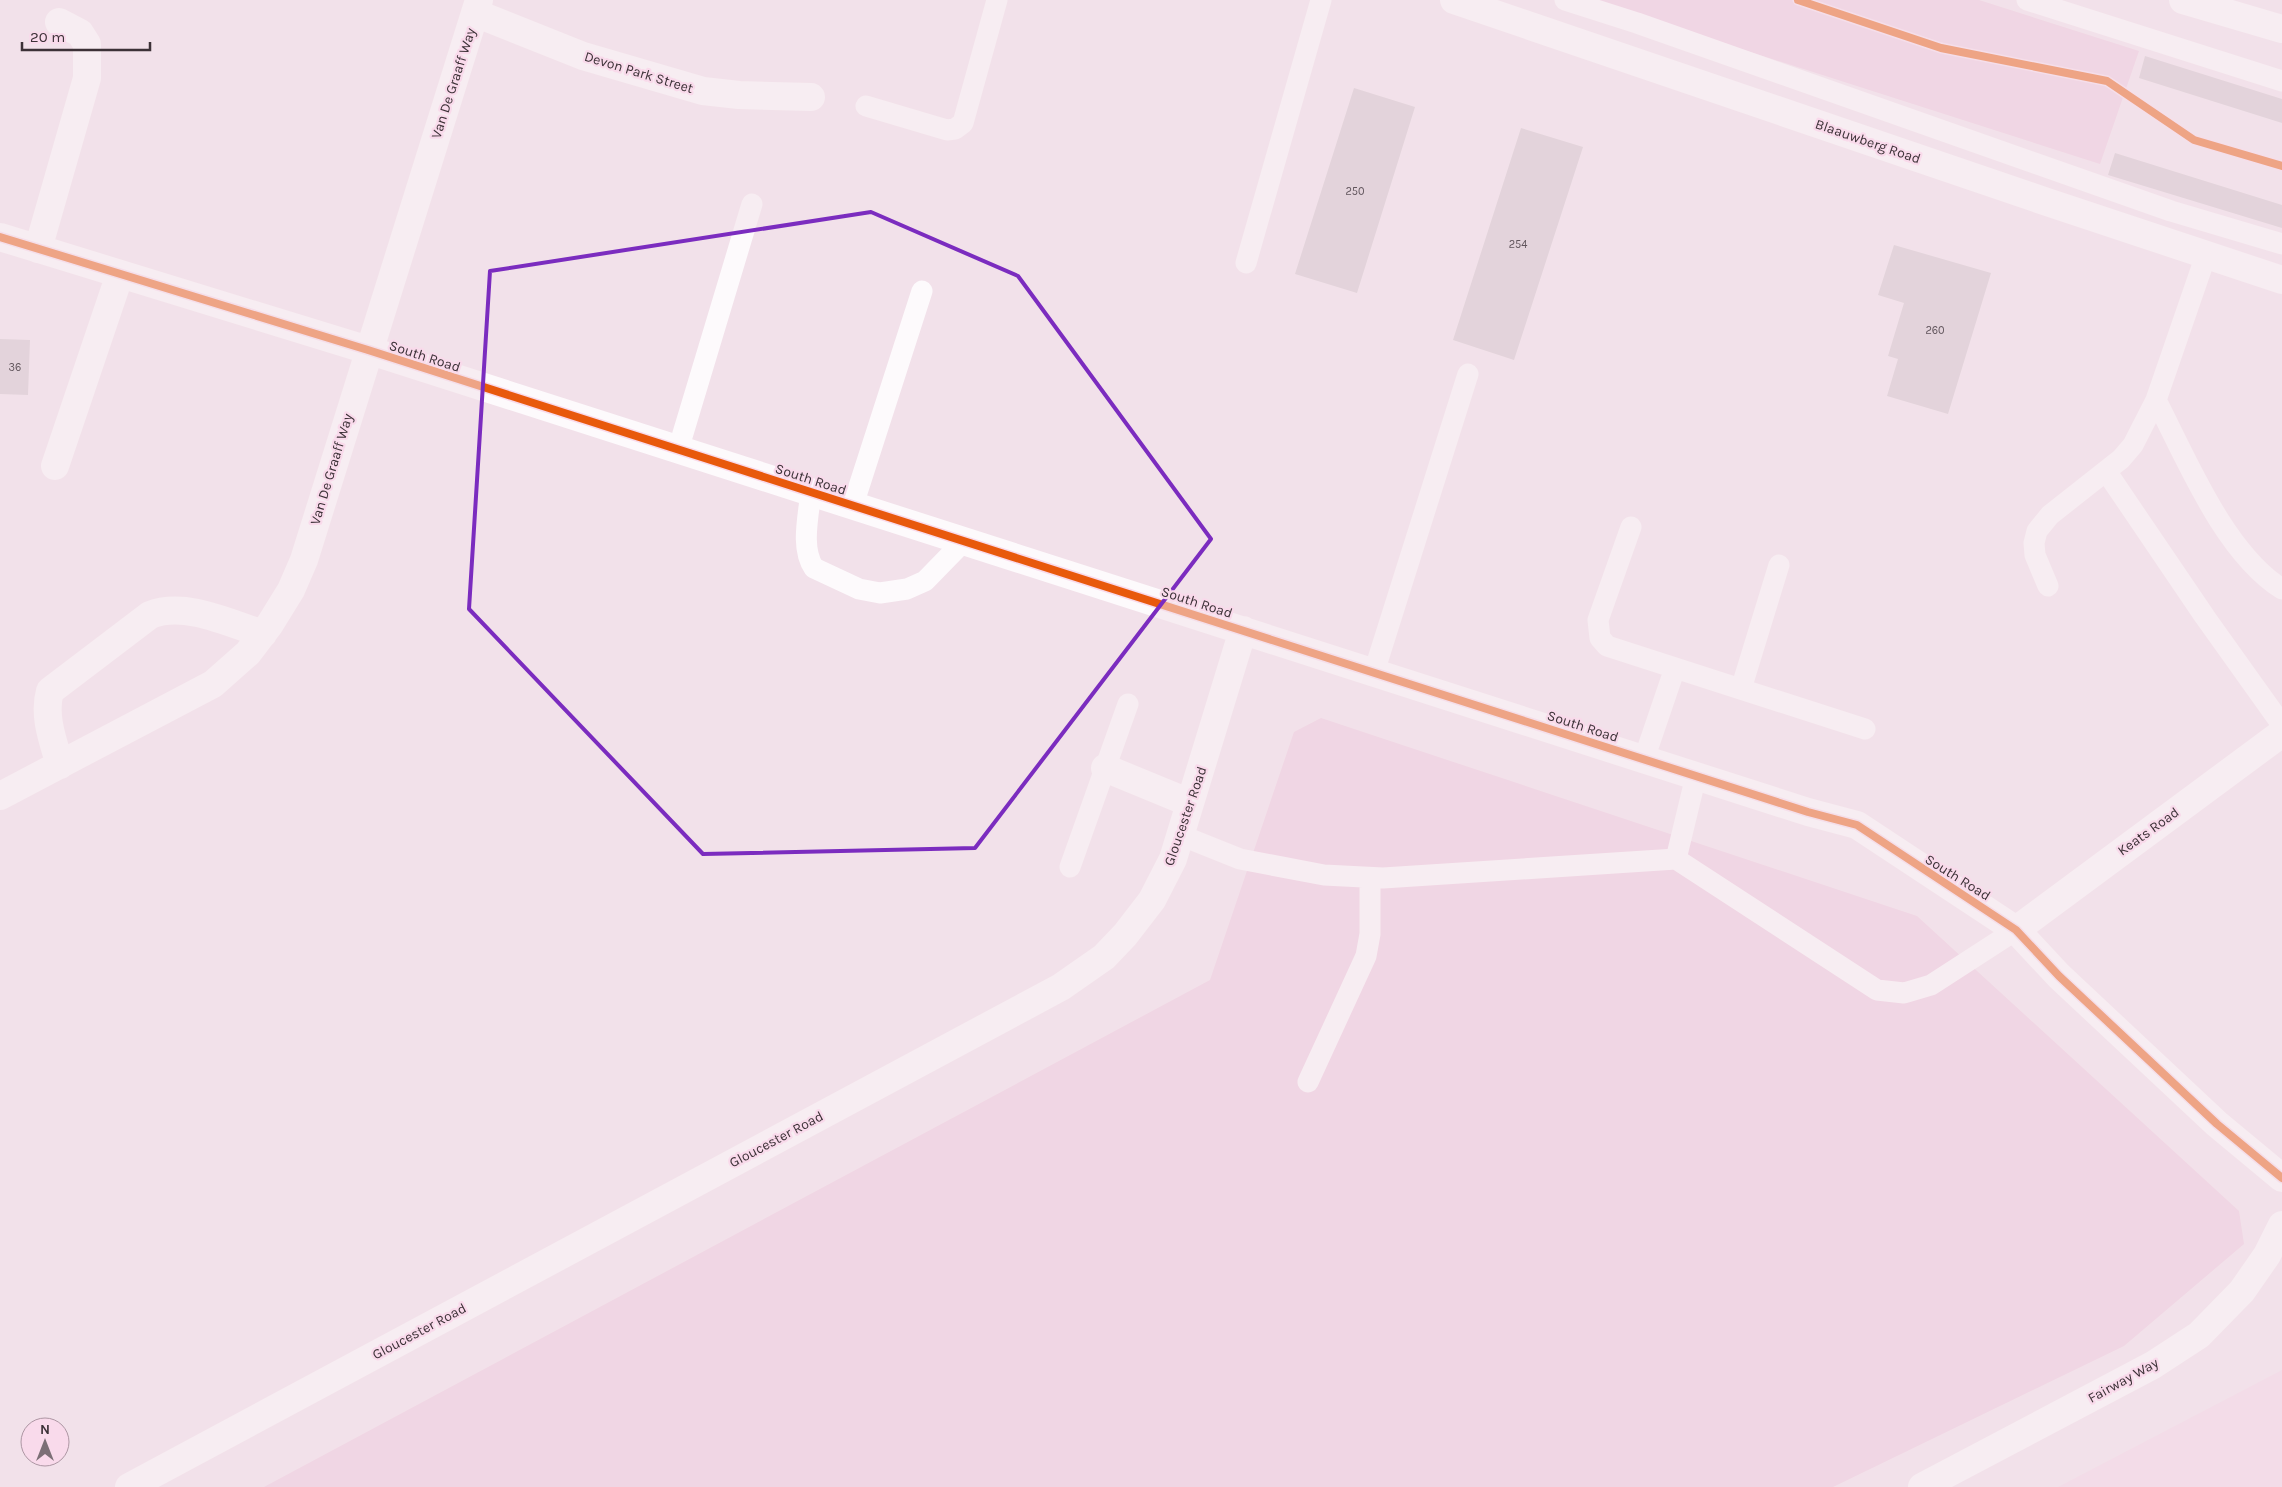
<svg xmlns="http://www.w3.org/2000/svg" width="2282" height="1487" font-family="Karla,sans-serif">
  <rect width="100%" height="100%" fill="#f2e1ea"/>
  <!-- built -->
  <path fill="#f3d6e6" d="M2282,1370V1487H2058Z"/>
  <!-- green -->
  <path fill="#eec7dd" d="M1588,0H1979L2139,51L2100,164Z
    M1321,718L1917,916L2239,1211L2244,1244L2124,1346L1833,1487H264L1210,980L1294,732Z"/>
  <!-- building -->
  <path fill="#d0c2ca" d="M2145,56L2282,99V123L2139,78Z
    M1354,88L1415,107L1357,293L1295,274Z
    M1521,128L1583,147L1514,360L1453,340Z
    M2115,153L2282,205V228L2108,175Z
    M1894,245L1991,273L1948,414L1887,396L1898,359L1888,356L1904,303L1878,295Z
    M0,339L30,340L28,395L0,394Z"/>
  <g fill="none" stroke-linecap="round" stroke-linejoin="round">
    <!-- service -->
    <path stroke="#fdfafc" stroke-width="21" d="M1565,0L1637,23L2171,211L2282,244
      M2027,0L2282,81
      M866,106L947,130L955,129L963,123L997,0
      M1246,263L1321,0
      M2156,400C2187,460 2224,552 2282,589
      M678,450L752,204
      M2106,471L2205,617L2282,725
      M811,491C809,514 800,548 814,568L859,589L880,593L907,589L925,581L964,541
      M853,505L922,291
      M1631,527L1598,620L1600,638L1607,646L1865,729
      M2048,586L2035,555L2034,543L2037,531L2050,515L2121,459L2133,445L2156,400L2206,255
      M1374,672L1468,374
      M1741,689L1779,565
      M1644,759L1675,668
      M1696,776L1676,859L1877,990L1904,993L1931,985L2016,930
      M1180,835L1240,859L1324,875L1383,878L1676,859
      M1070,867L1128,704
      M1308,1082L1366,956L1370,934V878"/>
    <!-- minor -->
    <path stroke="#fdfafc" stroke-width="28" d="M475,13L583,56L703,91L739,95L811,97
      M0,237L368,350L1808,812L1857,825L2016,930L2059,976L2217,1124L2282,1178
      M38,249L87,78V44L80,33L59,22
      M55,466L120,274
      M60,765C53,741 43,716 50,691L150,615C185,601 229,623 263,634
      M1105,768L1190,803
      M0,796L213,684L248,653L270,624L291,590L304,560L479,0
      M2016,930L2282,733
      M129,1487L1061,987L1104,957L1125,935L1152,900L1173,859L1243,630
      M1922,1487L2153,1365L2199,1335L2242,1291L2267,1255L2282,1225"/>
    <!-- primary -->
    <path stroke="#fdfafc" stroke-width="28" d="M1454,0L2047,202L2282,280
      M2183,0L2282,29"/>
    <defs>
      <path id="cycleway" d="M1798,0L1941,48L2107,81L2194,140L2282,166
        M0,237L368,350L1808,812L1857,825L2016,930L2059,976L2217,1124L2282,1178"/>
    </defs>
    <!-- cycleway casing -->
    <use href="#cycleway" stroke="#f9daeb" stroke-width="11"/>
    <!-- cycleway -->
    <use href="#cycleway" stroke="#e8590c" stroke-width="8"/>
  </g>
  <!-- marked area -->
  <path d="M0 0H2282V1487H0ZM871,212L1018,276L1211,539L975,848L703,854L469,609L490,271Z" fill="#f2e1ea" fill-opacity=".55" fill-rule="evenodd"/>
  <path fill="none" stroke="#7b2cbf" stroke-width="4" stroke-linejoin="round" d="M871,212L1018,276L1211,539L975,848L703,854L469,609L490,271Z"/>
  <g text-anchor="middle" stroke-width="4.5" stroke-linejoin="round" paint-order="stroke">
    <!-- number labels -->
    <g font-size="11" fill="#61555c">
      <text x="1355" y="195">250</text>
      <text x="1518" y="248">254</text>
      <text x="1935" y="334">260</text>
      <text x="15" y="371">36</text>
    </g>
    <!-- street labels -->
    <g font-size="14" fill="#3c3137" stroke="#f9daeb">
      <text transform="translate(639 72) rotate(17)" y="5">Devon Park Street</text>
      <text transform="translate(453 83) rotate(-72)" y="5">Van De Graaff Way</text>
      <text transform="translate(1868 141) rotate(19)" y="5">Blaauwberg Road</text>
      <text transform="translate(425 356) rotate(18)" y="5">South Road</text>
      <text transform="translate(331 469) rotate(-73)" y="5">Van De Graaff Way</text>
      <text transform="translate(811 479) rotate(18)" y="5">South Road</text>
      <text transform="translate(1197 602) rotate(18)" y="5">South Road</text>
      <text transform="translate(1583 726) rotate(18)" y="5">South Road</text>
      <text transform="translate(1185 816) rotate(-71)" y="5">Gloucester Road</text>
      <text transform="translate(2148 831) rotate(-36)" y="5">Keats Road</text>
      <text transform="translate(1958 877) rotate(32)" y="5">South Road</text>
      <text transform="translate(776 1139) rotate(-28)" y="5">Gloucester Road</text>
      <text transform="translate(419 1331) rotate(-28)" y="5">Gloucester Road</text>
      <text transform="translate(2123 1380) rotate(-29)" y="5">Fairway Way</text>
    </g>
  </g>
  <!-- north arrow -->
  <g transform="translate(45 1442)"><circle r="24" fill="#f9daeb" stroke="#ad96a3"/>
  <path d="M0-4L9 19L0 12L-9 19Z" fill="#7c6f76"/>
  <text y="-8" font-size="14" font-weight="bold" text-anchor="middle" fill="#3c3137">N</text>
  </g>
  <!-- scale -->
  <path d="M22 42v8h128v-8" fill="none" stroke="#3c3137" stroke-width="2.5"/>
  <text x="30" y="42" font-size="15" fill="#3c3137" stroke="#f9daeb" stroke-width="4" paint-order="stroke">20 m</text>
</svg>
